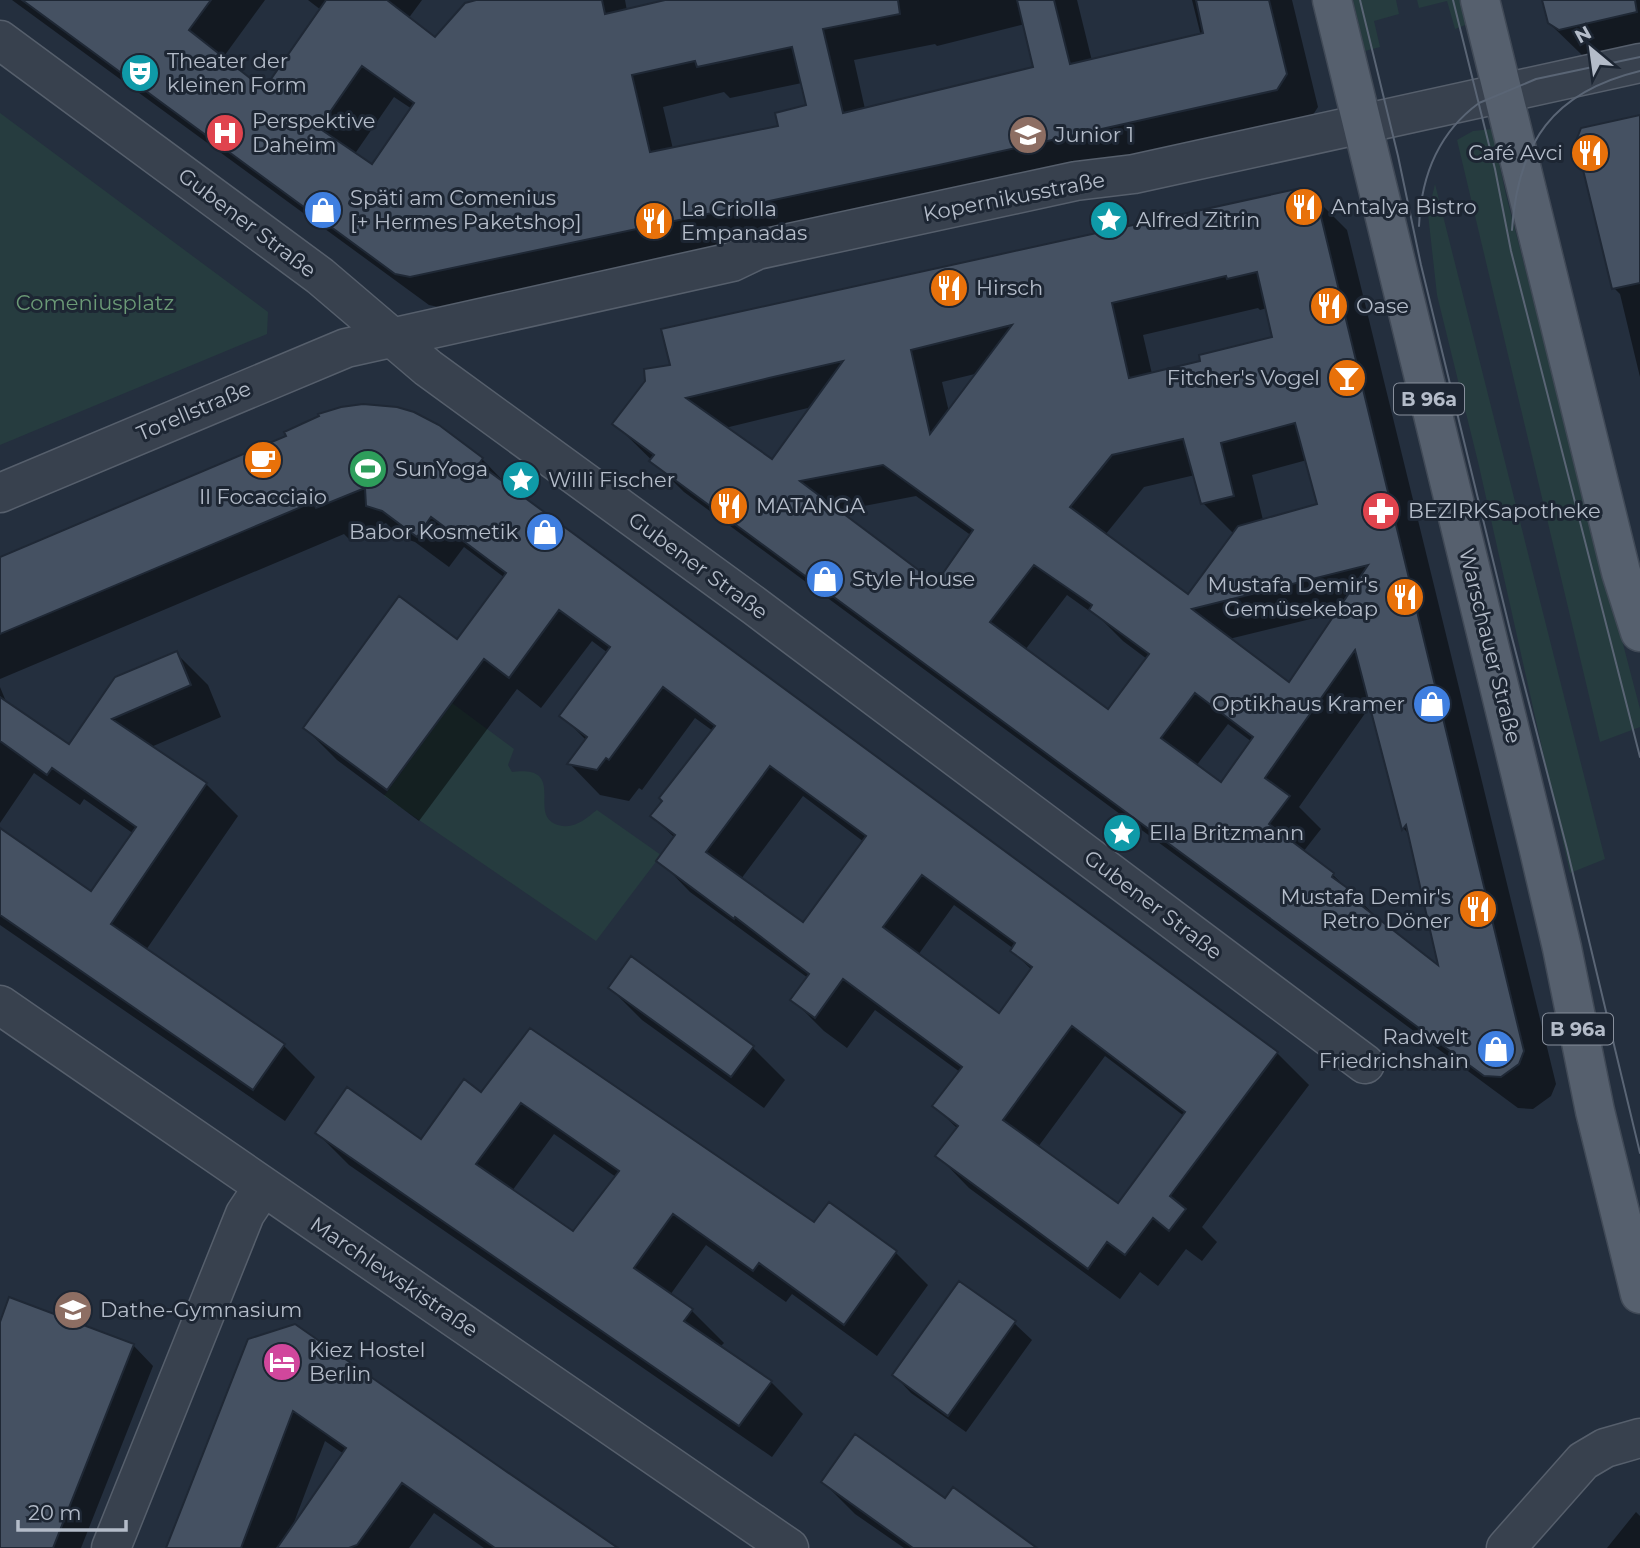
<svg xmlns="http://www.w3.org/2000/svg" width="1640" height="1548" font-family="Montserrat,sans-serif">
  <rect width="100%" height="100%" fill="#242f3e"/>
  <!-- green -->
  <path fill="#263c3f" d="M1353,0H1396L1399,14L1374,21L1380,47L1365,51Z
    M1417,0H1462L1468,24L1455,29L1447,1L1419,8Z
    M0,113L268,312L267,334L0,445Z
    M1492,129L1506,195L1640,709V727L1600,742L1457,140L1473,131Z
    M1435,184L1605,859L1570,873L1479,466L1437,295L1428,214Z
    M452,703L514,749L508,765L512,772C520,771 532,770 539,776C552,789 534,818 558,825C574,830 585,819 597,810L661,855L596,941L384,796Z"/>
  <!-- shadow -->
  <path fill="#0007" fill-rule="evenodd" d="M12,0H265L222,59L264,91L321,10L308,0H422L408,19L435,40L483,0H625L627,11L673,0H1077L1092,61L1201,36L1192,0H1292L1318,107L1309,121L443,308L429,305ZM1025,24L1035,68L865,109L854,60L935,44L937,46ZM802,83L808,106L780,127L673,149L663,107L724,92L730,98ZM394,97L412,109L372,167L354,155Z
    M1544,0H1640V51L1593,61L1582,55L1549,23Z
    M1640,117V377L1620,294L1614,288Z
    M1315,198L1347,230L1556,1084L1551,1096L1533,1109L1518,1108L684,492L615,424L672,366ZM1258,308L1260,310L1267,308L1274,338L1202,362L1152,374L1143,335ZM979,373L949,412L942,382ZM812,407L772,462L725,428ZM1307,460L1319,505L1263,520L1252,475ZM1195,475L1203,503L1234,534L1188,596L1105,535L1144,487ZM916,496L972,536L936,585L838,511ZM1067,595L1102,620L1123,641L1147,659L1108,711L1025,650ZM1339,612L1290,685L1229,639ZM1371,705L1404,829L1410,835L1441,969L1387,927L1333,875L1303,852L1321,829L1299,807ZM1228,724L1252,742L1222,784L1196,766Z
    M482,459L513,491L1277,1053L1309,1085L1202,1227L1217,1242L1202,1261L1186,1249L1158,1286L1140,1272L1120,1299L969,1188L938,1156L958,1129L934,1106L960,1072L875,1010L847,1048L824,1031L792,999L808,978L690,892L659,860L675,838L652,816L713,731L695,718L642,790L639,788L629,801L600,795L569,763L586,740L562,716L608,653L592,641L541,708L517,689L419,821L337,760L305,728L457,642L505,578L464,547L449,567L415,542L400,537L386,523L349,539L344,534L0,679V558ZM803,796L864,842L803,925L741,879ZM954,905L1014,949L1012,951L1032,970L1000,1016L918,955ZM1105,1056L1184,1116L1118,1205L1038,1147Z
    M176,653L208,685L221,717L151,747L206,784L238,816L146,950L284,1046L315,1077L285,1121L0,925V830L92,894L134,834L84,799L80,805L34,773L0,823V687L7,704L69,746Z
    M631,959L753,1048L785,1080L764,1108L642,1020L610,988Z
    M530,1030L815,1224L829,1205L896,1253L928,1285L877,1356L792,1294L786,1302L706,1245L670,1295L692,1311L724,1343L720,1347L771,1382L803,1414L772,1457L349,1165L317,1133L422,1141L481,1094ZM554,1134L616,1177L574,1233L512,1191Z
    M1014,1323L1032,1340L966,1432L911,1393L894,1375Z
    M0,1327L133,1345L153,1366L81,1548H0Z
    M249,1341L616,1548H484L434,1513L409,1548H168ZM325,1441L344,1454L293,1525Z
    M823,1482L945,1500L1034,1548H904L855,1514Z
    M1636,1512L1640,1516V1548H1607Z"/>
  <!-- building -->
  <path fill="#455162" stroke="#1f2835" stroke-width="2" fill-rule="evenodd" d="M22,0H211L189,30L264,89L326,0H387L435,37L465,3L476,0H602L605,14L665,0H898L900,14L823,29L843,113L1033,67L1017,0H1054L1070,64L1203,33L1196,0H1269L1287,74L1277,90L939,165L410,277L395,274ZM792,47L806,105L775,113L778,126L650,152L632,75L695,61L697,67ZM362,66L414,103L372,164L319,128Z
    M1542,0H1635L1637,12L1559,30L1548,23Z
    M1640,115V283L1612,289L1576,141L1581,128Z
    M1301,188L1316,196L1524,1051L1519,1064L1501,1077L1484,1076L649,461L654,455L612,424L645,381L644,369L670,365L661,329ZM1257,272L1272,337L1199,355L1200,361L1129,378L1112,303L1226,276L1227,279ZM1012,325L930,434L911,350ZM843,361L772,459L686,398L769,378ZM1295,423L1317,504L1238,526L1188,594L1070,507L1112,455L1183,439L1201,504L1234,496L1221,443ZM883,465L973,530L936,583L800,481ZM1034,565L1092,605L1089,610L1149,654L1108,709L990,622ZM1368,565L1289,682L1192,609ZM1355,650L1402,830L1406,825L1438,965L1357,902L1360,897L1332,877L1334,873L1269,824L1290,796L1265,778ZM1195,693L1253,737L1221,782L1161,738Z
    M363,404L397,407L414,412L439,425L483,458L479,464L1278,1052L1170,1196L1186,1209L1169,1231L1153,1218L1125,1255L1107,1242L1088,1269L935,1156L958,1126L932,1106L962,1067L843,979L815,1018L790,1000L809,974L735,917L734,919L656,861L675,835L650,816L662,801L659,798L715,726L663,687L609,760L606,758L597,770L567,764L587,737L559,716L610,647L559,610L509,678L484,659L387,790L303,728L399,596L457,639L506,573L431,517L417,537L382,511L366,506L365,488L316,508L313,502L0,634V557L286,436L284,432L319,416L318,414L341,407ZM770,766L866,836L803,922L706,852ZM922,875L1015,943L1010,951L1032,967L999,1013L883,927ZM1072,1026L1185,1112L1118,1203L1003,1120Z
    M177,651L191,685L112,719L207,783L111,924L285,1044L253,1090L0,915V828L91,891L136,827L52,768L47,775L0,741V697L69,744L115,677Z
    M631,956L754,1046L731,1077L608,988Z
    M530,1028L814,1222L829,1202L897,1251L844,1325L759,1263L753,1271L673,1214L634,1268L693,1309L684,1321L772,1381L739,1426L315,1133L347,1087L421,1139L464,1079L481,1092ZM521,1103L619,1171L573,1231L476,1164Z
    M959,1281L1016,1321L948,1416L892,1375Z
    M9,1297L134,1344L53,1548H0V1322Z
    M295,1324L497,1465L618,1548H495L402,1483L357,1545L349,1548H277L346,1448L293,1411L241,1548H166L248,1339Z
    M855,1434L945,1498L953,1487L1037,1548H913L821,1482Z"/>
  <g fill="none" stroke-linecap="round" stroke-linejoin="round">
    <defs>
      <path id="minor" d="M0,40L320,276L428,368L756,607L1365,1064
        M0,493L346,348L732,262L757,250L1076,181L1134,174L1640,63
        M0,1005L789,1548
        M111,1548L245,1214L263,1187
        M1506,1548L1583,1461L1605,1448L1640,1438"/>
      <path id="major" d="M1332,0L1539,850L1562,948L1595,1111L1640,1294
        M1480,0L1621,572L1640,632"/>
    </defs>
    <!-- minor casing -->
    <use href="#minor" stroke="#565f6c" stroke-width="41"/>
    <!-- major casing -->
    <use href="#major" stroke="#414a57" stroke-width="41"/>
    <!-- minor -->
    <use href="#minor" stroke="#38414e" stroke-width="38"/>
    <!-- major -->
    <use href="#major" stroke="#56606e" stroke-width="38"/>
    <!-- tram -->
    <path stroke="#5a6575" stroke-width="2" d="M1360,0L1398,156L1421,265L1510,630L1567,849L1640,1153
      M1453,0L1495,169L1511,251L1640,757
      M1419,226C1421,177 1438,133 1479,103L1536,79L1640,57
      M1512,230C1518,142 1553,92 1640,71"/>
  </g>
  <!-- icons -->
  <defs>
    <symbol id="theatre-disc" viewBox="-11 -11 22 22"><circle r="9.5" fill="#0f9aa8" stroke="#1d2633"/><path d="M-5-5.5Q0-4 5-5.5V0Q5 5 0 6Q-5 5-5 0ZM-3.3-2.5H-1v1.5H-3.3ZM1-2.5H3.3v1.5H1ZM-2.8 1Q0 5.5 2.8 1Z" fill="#fff"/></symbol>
    <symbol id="hospital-disc" viewBox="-11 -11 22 22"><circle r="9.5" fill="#e0444e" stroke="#1d2633"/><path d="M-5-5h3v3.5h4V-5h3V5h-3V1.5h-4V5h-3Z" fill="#fff"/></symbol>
    <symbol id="school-disc" viewBox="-11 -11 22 22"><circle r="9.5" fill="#8d6e63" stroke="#1d2633"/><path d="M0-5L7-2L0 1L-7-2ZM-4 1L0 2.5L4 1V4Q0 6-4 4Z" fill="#fff"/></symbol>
    <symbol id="restaurant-disc" viewBox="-11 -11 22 22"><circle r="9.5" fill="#e8710a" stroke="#1d2633"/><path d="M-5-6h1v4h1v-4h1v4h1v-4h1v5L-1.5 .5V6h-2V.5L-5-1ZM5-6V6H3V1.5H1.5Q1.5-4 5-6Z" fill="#fff"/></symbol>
    <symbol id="shop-disc" viewBox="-11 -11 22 22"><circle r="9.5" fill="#3f7fe0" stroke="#1d2633"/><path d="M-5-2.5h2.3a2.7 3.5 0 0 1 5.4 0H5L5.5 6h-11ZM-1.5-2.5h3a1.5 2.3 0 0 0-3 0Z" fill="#fff"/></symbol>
    <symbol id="sight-disc" viewBox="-11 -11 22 22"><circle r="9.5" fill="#0f9aa8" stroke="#1d2633"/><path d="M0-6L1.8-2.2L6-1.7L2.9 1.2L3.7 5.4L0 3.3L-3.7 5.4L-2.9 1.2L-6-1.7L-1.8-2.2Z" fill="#fff"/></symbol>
    <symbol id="bar-disc" viewBox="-11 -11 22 22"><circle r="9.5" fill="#e8710a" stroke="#1d2633"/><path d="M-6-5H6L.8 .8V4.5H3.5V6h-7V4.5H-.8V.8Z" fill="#fff"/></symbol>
    <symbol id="cafe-disc" viewBox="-11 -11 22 22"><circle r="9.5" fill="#e8710a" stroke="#1d2633"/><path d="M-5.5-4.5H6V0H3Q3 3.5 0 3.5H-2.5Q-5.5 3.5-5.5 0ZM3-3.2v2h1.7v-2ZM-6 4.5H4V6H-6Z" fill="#fff"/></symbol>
    <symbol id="stadium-disc" viewBox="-11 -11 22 22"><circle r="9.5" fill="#2e9e5b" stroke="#1d2633"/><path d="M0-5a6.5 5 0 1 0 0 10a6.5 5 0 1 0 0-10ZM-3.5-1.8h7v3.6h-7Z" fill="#fff"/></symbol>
    <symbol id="pharmacy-disc" viewBox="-11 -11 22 22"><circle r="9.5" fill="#e0444e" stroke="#1d2633"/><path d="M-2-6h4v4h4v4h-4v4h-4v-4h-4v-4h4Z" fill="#fff"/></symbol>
    <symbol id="hotel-disc" viewBox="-11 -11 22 22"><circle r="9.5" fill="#d1479c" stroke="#1d2633"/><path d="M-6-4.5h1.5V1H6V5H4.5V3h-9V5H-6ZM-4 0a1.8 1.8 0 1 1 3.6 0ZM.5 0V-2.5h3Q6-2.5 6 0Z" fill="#fff"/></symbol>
  </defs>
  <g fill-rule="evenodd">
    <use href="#theatre-disc" x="118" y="51" width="44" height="44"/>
    <use href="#hospital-disc" x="203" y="111" width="44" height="44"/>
    <use href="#school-disc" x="1006" y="113" width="44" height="44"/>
    <use href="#restaurant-disc" x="1568" y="131" width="44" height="44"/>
    <use href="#restaurant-disc" x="1282" y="185" width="44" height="44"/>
    <use href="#shop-disc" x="301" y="188" width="44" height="44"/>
    <use href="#sight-disc" x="1087" y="198" width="44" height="44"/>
    <use href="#restaurant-disc" x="632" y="199" width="44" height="44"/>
    <use href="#restaurant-disc" x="927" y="266" width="44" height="44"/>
    <use href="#restaurant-disc" x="1307" y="284" width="44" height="44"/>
    <use href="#bar-disc" x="1325" y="356" width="44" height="44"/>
    <use href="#cafe-disc" x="241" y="438" width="44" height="44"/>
    <use href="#stadium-disc" x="346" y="447" width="44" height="44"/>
    <use href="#sight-disc" x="499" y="458" width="44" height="44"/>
    <use href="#restaurant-disc" x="707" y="484" width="44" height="44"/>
    <use href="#pharmacy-disc" x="1359" y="489" width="44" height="44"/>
    <use href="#shop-disc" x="523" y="510" width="44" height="44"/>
    <use href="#shop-disc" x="803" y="557" width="44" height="44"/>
    <use href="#restaurant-disc" x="1383" y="575" width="44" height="44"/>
    <use href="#shop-disc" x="1410" y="682" width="44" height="44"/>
    <use href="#sight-disc" x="1100" y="811" width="44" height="44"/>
    <use href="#restaurant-disc" x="1456" y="887" width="44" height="44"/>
    <use href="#shop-disc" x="1474" y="1027" width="44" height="44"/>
    <use href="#school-disc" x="51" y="1288" width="44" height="44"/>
    <use href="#hotel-disc" x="260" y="1340" width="44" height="44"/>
  </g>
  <g text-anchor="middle" stroke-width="6" stroke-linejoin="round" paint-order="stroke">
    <!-- shield labels -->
    <g fill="#1d2633" stroke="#878f9c" stroke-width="2">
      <rect x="1394" y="383.5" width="70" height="31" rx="5"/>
      <rect x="1543" y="1013.5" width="70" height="31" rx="5"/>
    </g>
    <g font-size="19" font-weight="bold" fill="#b4bcc9">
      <text x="1429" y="406">B 96a</text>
      <text x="1578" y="1036">B 96a</text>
    </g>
    <!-- poi labels -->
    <g font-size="21" fill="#b4bcc9" stroke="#1d2633" text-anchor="start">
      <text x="167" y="68">Theater der<tspan x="167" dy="24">kleinen Form</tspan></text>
      <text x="252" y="128">Perspektive<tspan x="252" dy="24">Daheim</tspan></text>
      <text x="1055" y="142">Junior 1</text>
      <text x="1563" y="160" text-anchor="end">Café Avci</text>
      <text x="350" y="205">Späti am Comenius<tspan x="350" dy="24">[+ Hermes Paketshop]</tspan></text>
      <text x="1331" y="214">Antalya Bistro</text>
      <text x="681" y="216">La Criolla<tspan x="681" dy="24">Empanadas</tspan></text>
      <text x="1136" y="227">Alfred Zitrin</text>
      <text x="976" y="295">Hirsch</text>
      <text x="1356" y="313">Oase</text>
      <text x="1320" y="385" text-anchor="end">Fitcher's Vogel</text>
      <text x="395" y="476">SunYoga</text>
      <text x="548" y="487">Willi Fischer</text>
      <text x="263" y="504" text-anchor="middle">Il Focacciaio</text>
      <text x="756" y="513">MATANGA</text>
      <text x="1408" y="518">BEZIRKSapotheke</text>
      <text x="518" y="539" text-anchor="end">Babor Kosmetik</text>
      <text x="852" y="586">Style House</text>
      <text x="1378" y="592" text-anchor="end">Mustafa Demir's<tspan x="1378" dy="24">Gemüsekebap</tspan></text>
      <text x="1405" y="711" text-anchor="end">Optikhaus Kramer</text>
      <text x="1149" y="840">Ella Britzmann</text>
      <text x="1451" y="904" text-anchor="end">Mustafa Demir's<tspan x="1451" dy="24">Retro Döner</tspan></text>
      <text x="1469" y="1044" text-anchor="end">Radwelt<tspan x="1469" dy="24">Friedrichshain</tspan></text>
      <text x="100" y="1317">Dathe-Gymnasium</text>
      <text x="309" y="1357">Kiez Hostel<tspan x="309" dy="24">Berlin</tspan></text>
    </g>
    <!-- street labels -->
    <g font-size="21" fill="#b4bcc9" stroke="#1d2633">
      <text transform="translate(1014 197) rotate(-11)" y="7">Kopernikusstraße</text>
      <text transform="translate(247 223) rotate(37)" y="7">Gubener Straße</text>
      <text transform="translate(194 411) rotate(-23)" y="7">Torellstraße</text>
      <text transform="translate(698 566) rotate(36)" y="7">Gubener Straße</text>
      <text transform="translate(1490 646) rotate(76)" y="7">Warschauer Straße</text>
      <text transform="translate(1153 905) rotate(37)" y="7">Gubener Straße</text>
      <text transform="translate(394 1277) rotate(34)" y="7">Marchlewskistraße</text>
    </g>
    <!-- park labels -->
    <g font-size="21" fill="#6b9a76" stroke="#1d2633">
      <text x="95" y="310">Comeniusplatz</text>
    </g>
  </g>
  <!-- north arrow -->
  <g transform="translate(1591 49) rotate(331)" stroke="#1d2633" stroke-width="5" paint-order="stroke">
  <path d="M0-5L12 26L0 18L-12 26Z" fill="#b4bcc9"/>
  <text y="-10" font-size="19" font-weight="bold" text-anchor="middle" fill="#b4bcc9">N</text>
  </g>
  <!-- scale -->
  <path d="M18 1520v10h108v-10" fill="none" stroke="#b4bcc9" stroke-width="3.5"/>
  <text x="28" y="1520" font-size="21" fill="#b4bcc9" stroke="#1d2633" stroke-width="5" paint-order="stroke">20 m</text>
</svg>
